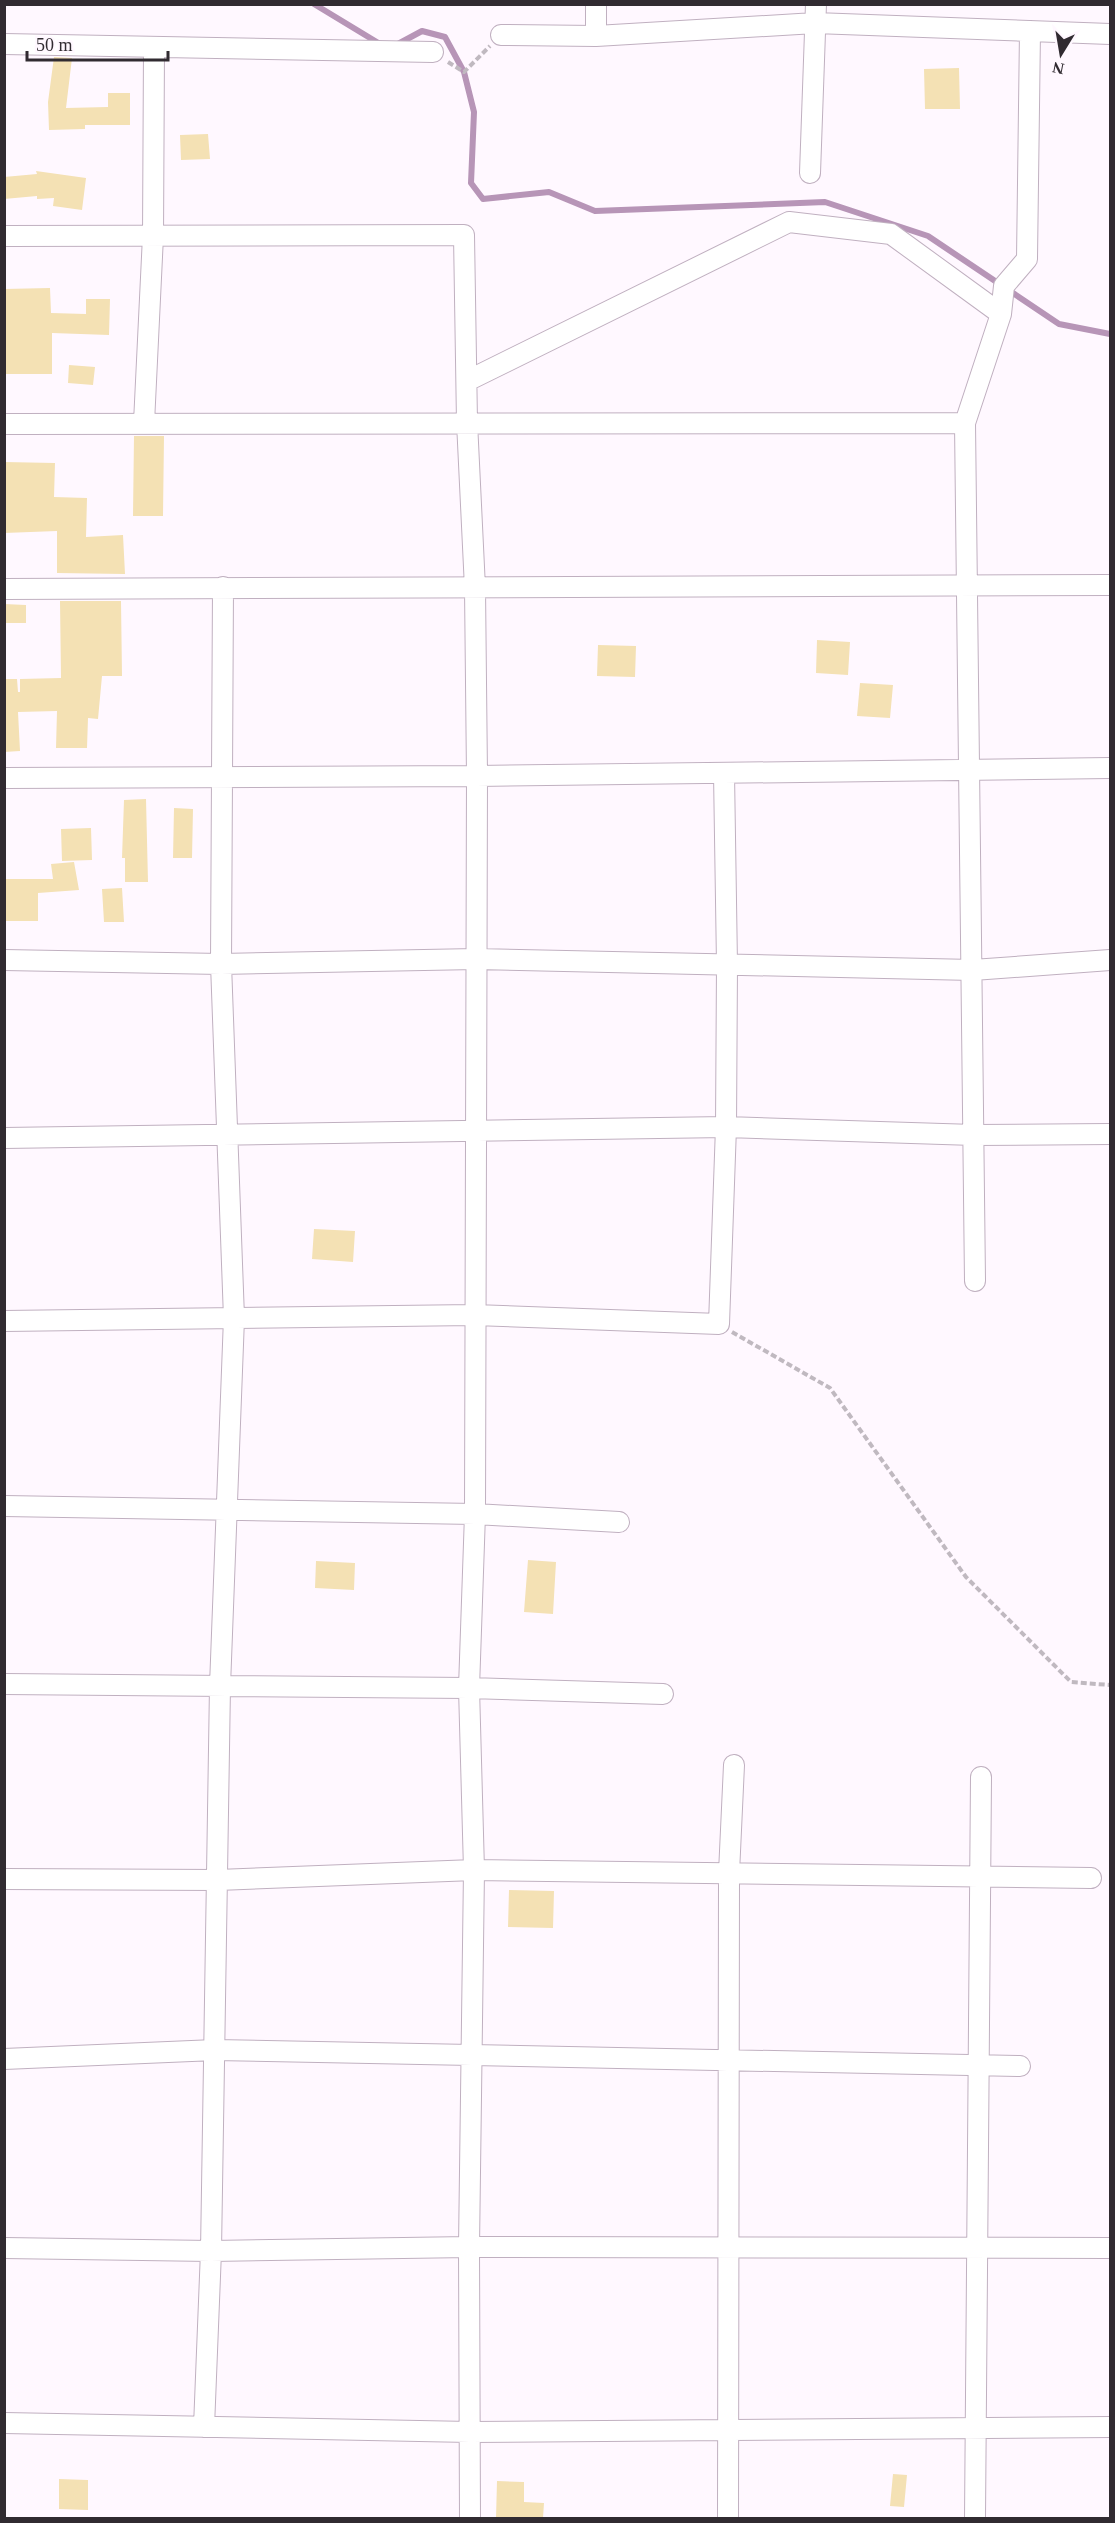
<svg xmlns="http://www.w3.org/2000/svg" width="1115" height="2523" font-family="Georgia,serif">
  <rect width="100%" height="100%" fill="#fff8ff"/>
  <g fill="none" stroke-linecap="round" stroke-linejoin="round">
    <!-- stream -->
    <path stroke="#b795b7" stroke-width="6" d="M314,4L380,44
      M396,45L422,31L445,37L464,72L474,112L471,183L483,199L549,192L595,211L825,202L928,236L1059,324L1110,334"/>
  </g>
  <!-- building -->
  <path fill="#f4e1b4" d="M54,57L72,58L66,108L108,107V93H130V125H85V129L49,130L48,102Z
    M959,68L960,109H925L924,69Z
    M208,134L210,159L181,160L180,135Z
    M36,171L86,178L82,210L53,206L54,198L37,199V196L4,199V177L37,174Z
    M50,288L51,313L86,314V299H110L109,335L52,333V374H4V289Z
    M69,365L95,367L93,385L68,383Z
    M134,436H164L163,516H133Z
    M4,462L55,463L54,497L87,498L86,537L123,535L125,574L57,573V531L4,533Z
    M60,601H121L122,676H102L98,719L88,718L87,748H56L57,711L18,712L20,751L4,752V679H17L18,692H20V679L61,678Z
    M4,604L26,605V623H4Z
    M817,640L850,642L848,675L816,673Z
    M598,645L636,646L635,677L597,676Z
    M860,683L893,685L890,718L857,716Z
    M146,799L148,882H125V858H122L124,800Z
    M174,808L193,809L192,858H173Z
    M91,828L92,860L62,861L61,829Z
    M74,862L79,890L38,893V921H4V879H53L51,864Z
    M122,888L124,922H104L102,889Z
    M314,1229L355,1231L353,1262L312,1259Z
    M528,1560L556,1562L553,1614L524,1612Z
    M316,1561L355,1563L354,1590L315,1588Z
    M509,1890L554,1891L553,1928L508,1927Z
    M893,2474L907,2475L904,2507L890,2506Z
    M59,2479L88,2480V2510L59,2509Z
    M497,2481L524,2482V2502L544,2503L543,2518H496Z"/>
  <g fill="none" stroke-linecap="round" stroke-linejoin="round">
    <defs>
      <path id="street" d="M501,35L596,36L815,23L1110,34
        M596,36V4
        M4,44L433,52
        M810,173L816,4
        M4,236L464,235L467,422L475,588L477,776L475,1514L469,1688L474,1870L469,2247L470,2518
        M467,381L789,222L891,234L1001,314
        M144,423L153,236L154,49
        M4,424L965,423
        M4,589L1110,585
        M4,778L477,776L1110,768
        M4,960L221,964L476,959L973,970L1110,960
        M4,1138L726,1127L974,1135L1110,1134
        M975,1281L965,423L1001,314L1004,286L1027,259L1030,31
        M4,1321L474,1315L719,1324L726,1127L727,965L724,773
        M4,1506L475,1514L619,1522
        M4,1684L469,1688L663,1694
        M4,1879L218,1880L474,1870L1091,1878
        M4,2059L215,2050L1020,2066
        M4,2248L211,2251L469,2247L1110,2248
        M4,2423L470,2432L1110,2427
        M204,2427L211,2251L220,1686L234,1318L221,964L223,587
        M728,2518L729,1873L734,1765
        M975,2518L981,1777"/>
    </defs>
    <!-- street casing -->
    <use href="#street" stroke="#c0b0c0" stroke-width="22"/>
    <!-- path -->
    <path stroke="#c0b9c0" stroke-width="4" stroke-dasharray="6 3" stroke-linecap="butt" d="M448,62L464,72L490,46
      M732,1332L830,1388L966,1577L1071,1682L1110,1685"/>
    <!-- street -->
    <use href="#street" stroke="#fff" stroke-width="20"/>
  </g>
  <!-- border -->
  <rect width="1115" height="2523" fill="none" stroke="#312b31" stroke-width="12"/>
  <!-- north arrow -->
  <g transform="translate(1061 54) rotate(191)" stroke="#fff8ff" stroke-width="4.5" paint-order="stroke">
  <path d="M0-4.5L10 22L0 15L-10 22Z" fill="#312b31"/>
  <text y="-9" font-size="16" font-weight="bold" text-anchor="middle" fill="#312b31">N</text>
  </g>
  <!-- scale -->
  <path d="M27 51v9h141v-9" fill="none" stroke="#312b31" stroke-width="3"/>
  <text x="36" y="51" font-size="18" fill="#312b31" stroke="#fff8ff" stroke-width="4.5" paint-order="stroke">50 m</text>
</svg>
